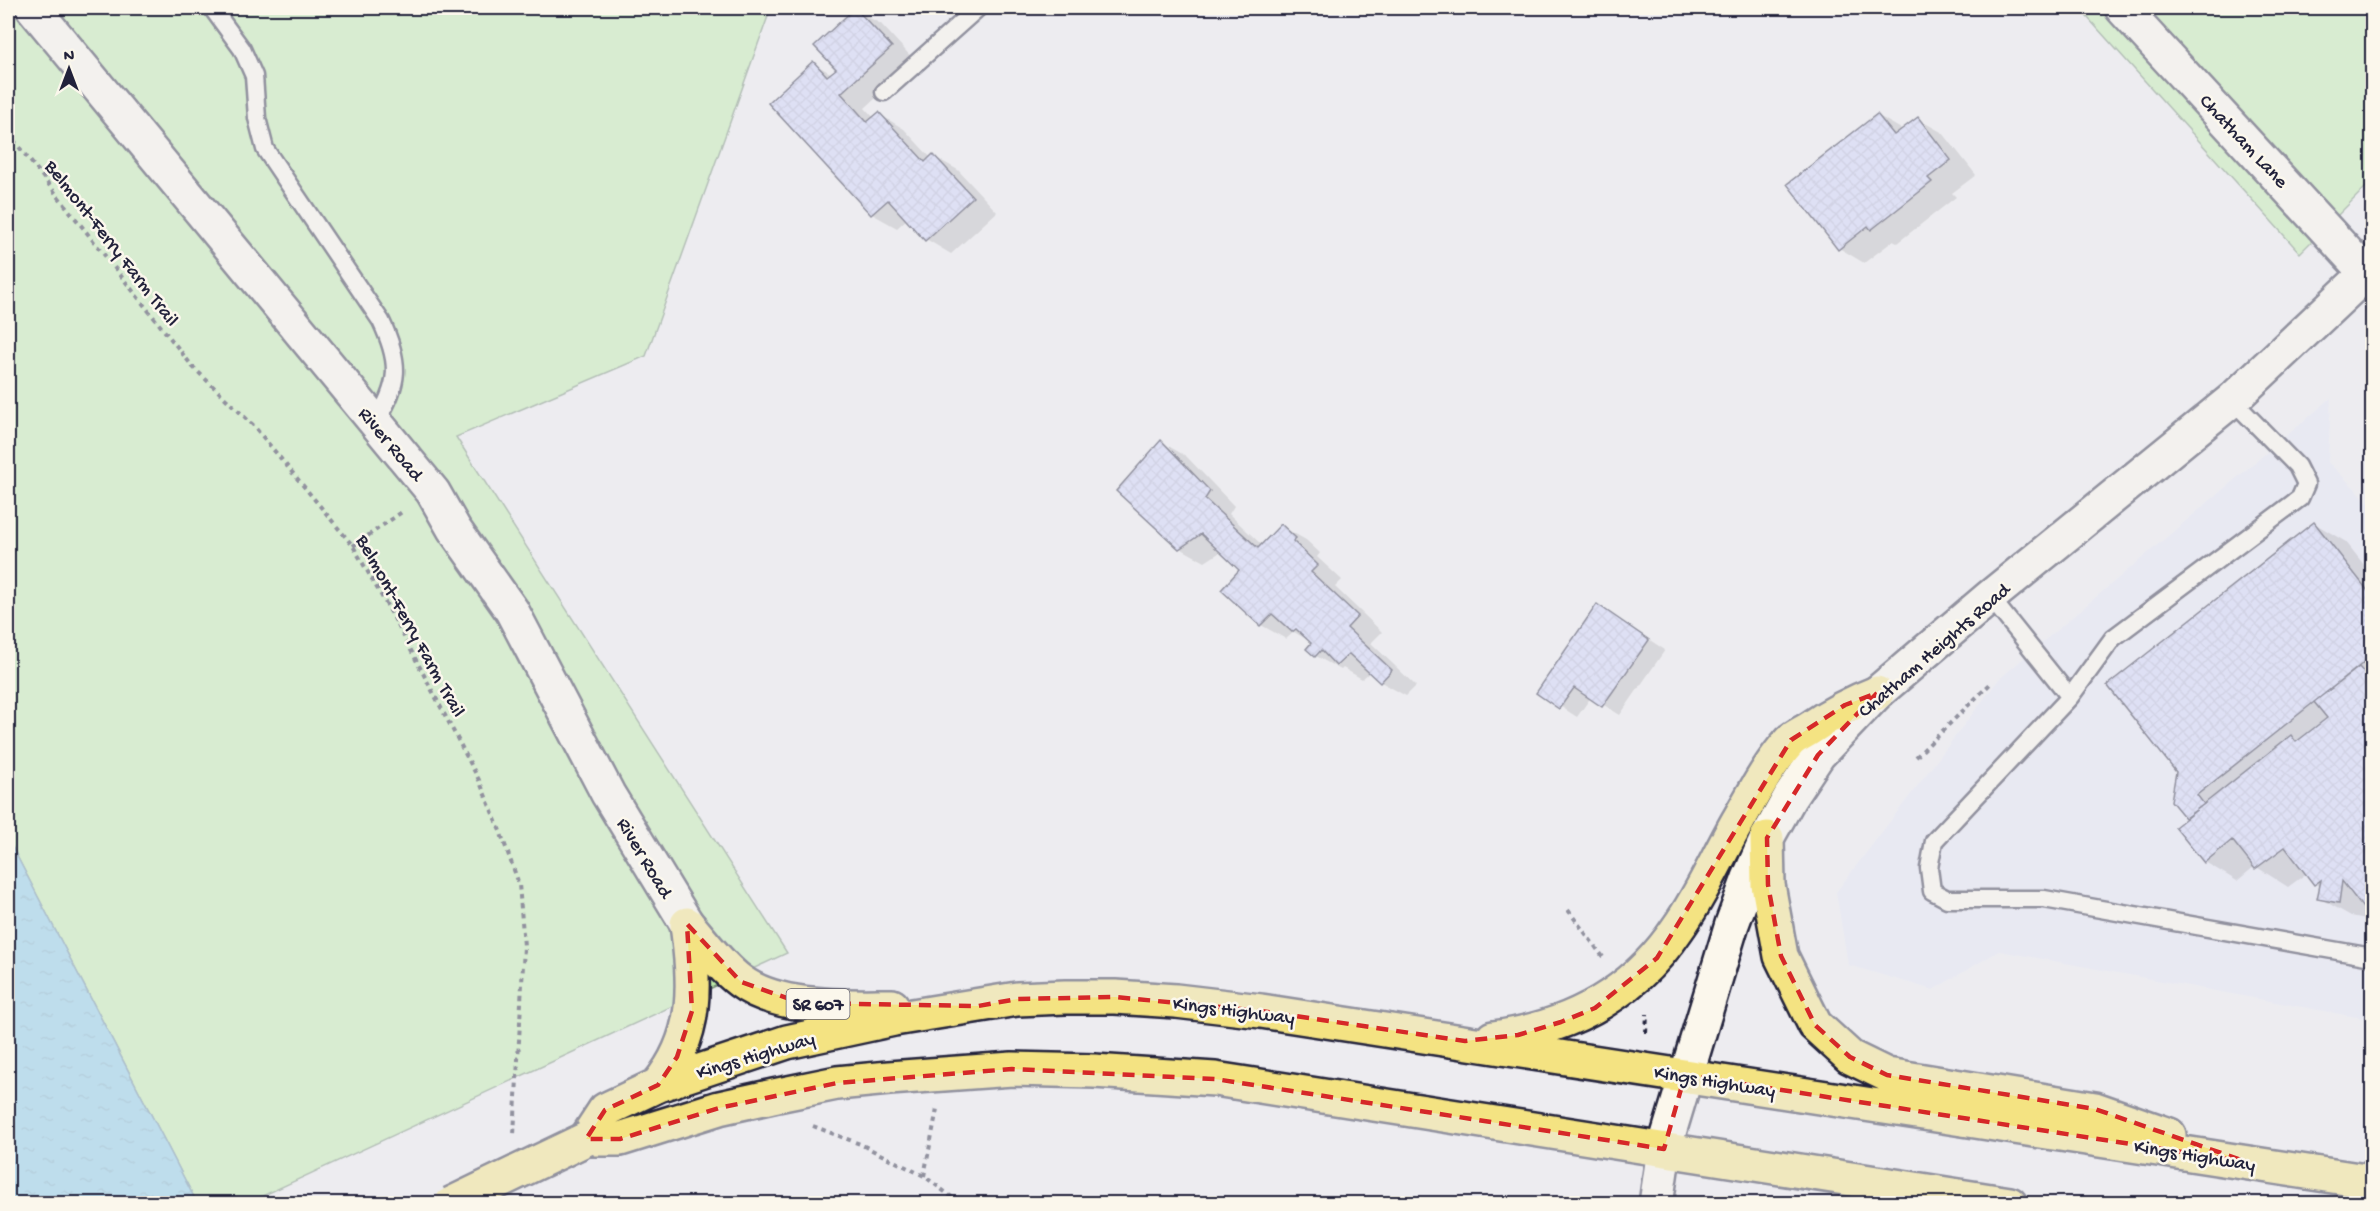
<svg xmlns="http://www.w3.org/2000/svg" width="2380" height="1211" font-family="'Gochi Hand',sans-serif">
  <defs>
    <pattern id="water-ripples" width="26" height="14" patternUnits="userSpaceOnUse" patternTransform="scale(1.5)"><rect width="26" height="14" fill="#86cae7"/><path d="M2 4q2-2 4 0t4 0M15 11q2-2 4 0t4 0" fill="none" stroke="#73adc7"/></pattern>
    <pattern id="building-cross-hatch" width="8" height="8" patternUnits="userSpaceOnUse" patternTransform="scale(1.5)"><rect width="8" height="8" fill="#cdd1f9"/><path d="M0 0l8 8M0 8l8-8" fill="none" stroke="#b0b3d6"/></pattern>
  </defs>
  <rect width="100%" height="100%" fill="#edecf0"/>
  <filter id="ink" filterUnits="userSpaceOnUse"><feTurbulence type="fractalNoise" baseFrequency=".0167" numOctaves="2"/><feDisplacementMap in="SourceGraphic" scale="12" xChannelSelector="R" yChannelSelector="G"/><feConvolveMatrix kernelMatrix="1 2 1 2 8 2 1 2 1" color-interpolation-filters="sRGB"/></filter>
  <g filter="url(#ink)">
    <!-- built -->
    <path fill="#e3e4f3" d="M2331,398L2328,462L2372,505V1020L1999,951L1933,990L1848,965L1836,892L1999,679Z"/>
    <!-- park -->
    <path fill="#beecaa" stroke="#708772" stroke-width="1.5" d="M8,8H771L646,356L456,437L787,953L247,1203H197L8,839Z
      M2079,8H2372V181L2300,253Z"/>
    <!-- water -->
    <path fill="url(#water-ripples)" stroke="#5e87a2" stroke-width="1.5" d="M8,839L197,1203H8Z"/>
    <!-- shadow -->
    <path fill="#0003" d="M855,10L881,24L916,62L865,108L874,118L879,114L904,129L931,158L933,156L958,170L997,212L951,254L926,239L907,219L897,228L872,214L813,63L832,74L838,69Z
      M1877,115L1903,130L1918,119L1943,133L1976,175L1952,193L1956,197L1897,243L1893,241L1864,263L1839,248Z
      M1161,442L1186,456L1234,506L1229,514L1263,546L1281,526L1306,540L1320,553L1317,557L1342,580L1335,587L1382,632L1371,643L1416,686L1406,696L1381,682L1370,672L1362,679L1343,668L1341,670L1316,656L1313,643L1294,632L1286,639L1261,625L1241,570L1222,551L1205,562L1180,548Z
      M2314,523L2346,542L2372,575V912L2371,920L2351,916L2319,898L2321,887L2315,883L2307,873L2288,887L2255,866L2237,881L2205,862L2188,819L2173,800Z
      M1598,606L1665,650L1620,715L1591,697L1577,717L1538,692Z"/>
    <!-- building -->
    <path fill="url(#building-cross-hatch)" stroke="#22223b" stroke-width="1.5" d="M855,8L892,47L841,93L867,122L879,112L925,162L933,154L973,197L925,241L888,200L871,215L768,103L813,61L827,76L836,69L814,46Z
      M1877,114L1894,135L1918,117L1951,160L1928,178L1932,182L1871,230L1868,226L1838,250L1787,184Z
      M1161,440L1210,491L1205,499L1258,548L1281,524L1296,538L1293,541L1318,565L1311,572L1358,616L1347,628L1392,670L1380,683L1349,654L1336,666L1321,650L1315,657L1306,649L1311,643L1296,629L1292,632L1272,614L1260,626L1221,590L1239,570L1201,534L1179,549L1116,491Z
      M2314,522L2372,596V656L2197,795L2204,804L2185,818L2171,801L2176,772L2107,685Z
      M1597,604L1649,640L1602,707L1574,688L1559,709L1536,693Z
      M2359,667L2372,682V901L2363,908L2342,881L2339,903L2317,899L2321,880L2314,885L2285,847L2255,869L2232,840L2204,863L2175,827L2291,735L2296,742L2327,718L2314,702Z"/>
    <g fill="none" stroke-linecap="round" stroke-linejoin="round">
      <defs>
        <path id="lane" d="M212,8L242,49L254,76L257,118L265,149L381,321C401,363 400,384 375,423
          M884,92L978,8
          M2232,400L2297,466L2306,484L2300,498L2113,638L2070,697L1934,841L1929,868L1932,891L1947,899H2044L2372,957
          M1990,597L2070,697"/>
        <path id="street" d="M2122,8L2366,273
          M1656,1204L1664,1149"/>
        <path id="secondary" d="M33,8L433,492L454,529L512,611L608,794L687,924
          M1664,1149L1732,924L1749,878L1767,838L1790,797L1818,755L1877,693L1990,597L2232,400L2372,268"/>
        <path id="primary" d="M1767,838L1768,885L1781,956L1815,1025L1850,1057L1887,1075L2095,1109L2169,1135
          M687,924C704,943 720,966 740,981C778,1010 847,1006 892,1006
          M1493,1038C1571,1028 1634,994 1678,928C1701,896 1718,856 1738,821C1753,795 1769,764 1790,741C1795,736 1803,733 1809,729C1832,713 1851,703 1877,693
          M658,1085C699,1035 695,985 687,924
          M586,1139L605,1110L658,1085L787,1042L894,1019L1017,999L1065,997H1115L1176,1001L1261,1011L2372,1182
          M586,1139H620L719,1108L773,1096L837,1083L889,1078L1012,1069L1094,1071L1215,1079L2010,1204"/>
      </defs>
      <!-- lane casing -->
      <use href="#lane" stroke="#22223b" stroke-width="21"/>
      <!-- street casing -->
      <use href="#street" stroke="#22223b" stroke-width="38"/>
      <!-- secondary casing -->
      <use href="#secondary" stroke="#22223b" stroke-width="38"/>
      <!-- primary casing -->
      <use href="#primary" stroke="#22223b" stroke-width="38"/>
      <!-- path -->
      <path stroke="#22223b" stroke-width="4" stroke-dasharray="4.5 4.5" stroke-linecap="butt" d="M8,133L193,367L253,425L353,546L393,616L479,780L500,831L519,884L524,946L514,1135
        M353,546L402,512
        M1916,757L1990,684
        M1568,910L1603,957
        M1646,1033L1647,1014
        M813,1126L860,1144L924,1176L961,1204
        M924,1176L937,1109"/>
      <!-- lane -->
      <use href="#lane" stroke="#fbf7ec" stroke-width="16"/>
      <!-- street -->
      <use href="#street" stroke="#fbf7ec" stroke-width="33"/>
      <!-- secondary -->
      <use href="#secondary" stroke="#fbf7ec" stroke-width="33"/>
      <!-- primary -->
      <use href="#primary" stroke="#f4e382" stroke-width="33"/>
      <defs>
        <path id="primary-bridge" d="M451,1204L586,1139"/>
      </defs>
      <!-- primary-bridge casing -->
      <use href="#primary-bridge" stroke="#22223b" stroke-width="38" stroke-linecap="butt"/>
      <!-- primary-bridge -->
      <use href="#primary-bridge" stroke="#f4e382" stroke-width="33"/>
    </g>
  </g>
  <!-- marked area -->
  <path d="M0 0H2380V1211H0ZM1877,693L1818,755L1767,838L1768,885L1781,956L1815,1025L1850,1057L1887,1075L2095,1109L2247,1162L1685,1075L1664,1149L1215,1079L1012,1069L837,1083L719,1108L620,1139H586L605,1110L658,1085L677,1057L692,1011L687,924L741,982L801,1003L978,1006L1017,999L1115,997L1261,1011L1465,1041L1518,1035L1561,1022L1595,1008L1657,958L1791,740L1845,705Z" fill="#edecf0" fill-opacity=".55" fill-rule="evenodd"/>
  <path fill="none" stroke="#d62828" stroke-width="4.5" stroke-dasharray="12 8" stroke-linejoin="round" d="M1877,693L1818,755L1767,838L1768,885L1781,956L1815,1025L1850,1057L1887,1075L2095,1109L2247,1162L1685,1075L1664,1149L1215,1079L1012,1069L837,1083L719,1108L620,1139H586L605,1110L658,1085L677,1057L692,1011L687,924L741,982L801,1003L978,1006L1017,999L1115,997L1261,1011L1465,1041L1518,1035L1561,1022L1595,1008L1657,958L1791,740L1845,705Z"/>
  <g text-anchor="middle" stroke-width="5" stroke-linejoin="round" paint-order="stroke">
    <!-- shield labels -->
    <rect fill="#fbf7ec" stroke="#636270" stroke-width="1.5" x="786.5" y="989" width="63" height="30" rx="4.5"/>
    <g font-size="18" font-weight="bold" fill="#22223b">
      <text x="818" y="1010">SR 607</text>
    </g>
    <!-- street labels -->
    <g font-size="20" fill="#22223b" stroke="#fbf7ec">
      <text transform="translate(2245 140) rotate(47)" y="7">Chatham Lane</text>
      <text transform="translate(113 242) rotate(52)" y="7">Belmont-Ferry Farm Trail</text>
      <text transform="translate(392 443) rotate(50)" y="7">River Road</text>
      <text transform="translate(412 625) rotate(61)" y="7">Belmont-Ferry Farm Trail</text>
      <text transform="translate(1933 649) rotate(-41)" y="7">Chatham Heights Road</text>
      <text transform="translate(646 857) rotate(59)" y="7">River Road</text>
      <text transform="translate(1234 1009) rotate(7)" y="7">Kings Highway</text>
      <text transform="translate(755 1054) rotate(-17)" y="7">Kings Highway</text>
      <text transform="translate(1715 1080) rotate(9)" y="7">Kings Highway</text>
      <text transform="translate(2195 1154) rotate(9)" y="7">Kings Highway</text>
    </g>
  </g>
  <!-- margin -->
  <rect width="2380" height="1211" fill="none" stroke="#fbf7ec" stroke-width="30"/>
  <rect x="15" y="15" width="2350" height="1181" fill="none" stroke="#22223b" stroke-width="2" filter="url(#ink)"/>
  <!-- north arrow -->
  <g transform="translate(69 69)" stroke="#fbf7ec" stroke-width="4.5" paint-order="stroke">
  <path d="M0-4.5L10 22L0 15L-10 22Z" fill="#22223b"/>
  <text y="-9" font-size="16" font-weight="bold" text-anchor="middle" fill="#22223b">N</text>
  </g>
</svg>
